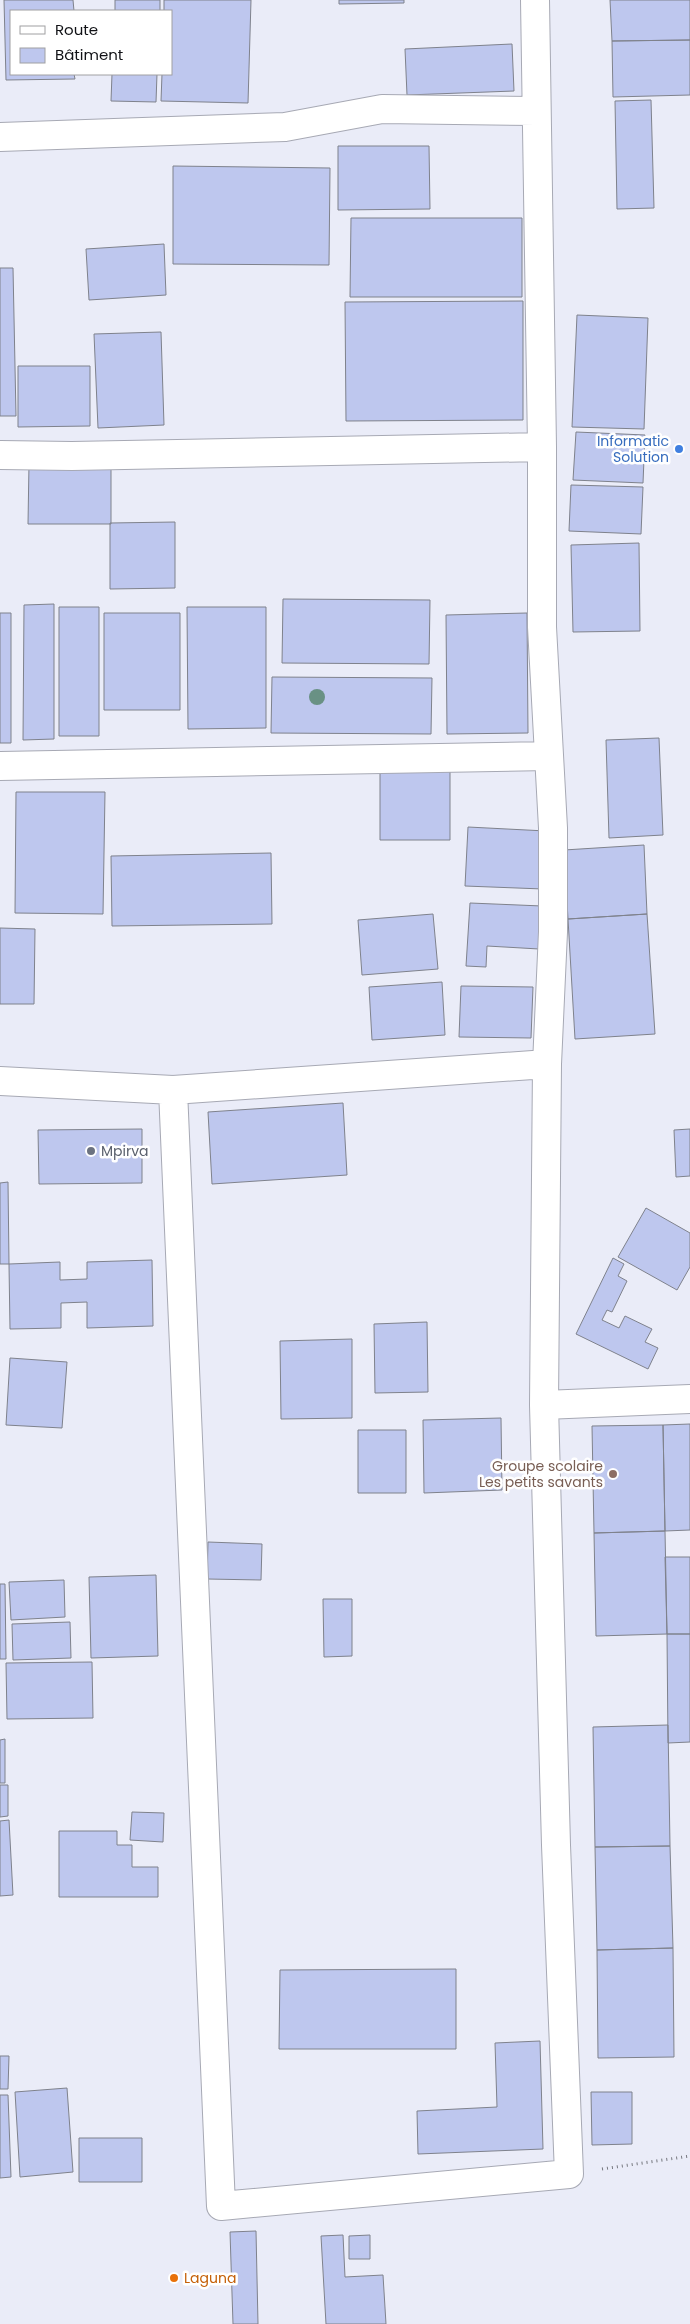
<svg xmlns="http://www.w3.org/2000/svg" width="690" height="2324" font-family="Poppins,sans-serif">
  <rect width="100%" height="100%" fill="#eaecf8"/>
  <!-- building -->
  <path fill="#bec7ee" stroke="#7f828c" d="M4,0H73L74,11H11V74H74L75,79L6,80Z
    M115,0H160V11H115Z
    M164,0H251L248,103L161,101L162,74H171V11H164Z
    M339,0H404V3L339,4Z
    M610,0H690V40L612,41Z
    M690,40V95L613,97L612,41Z
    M512,44L514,91L407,95L405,49Z
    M112,74H157L156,102L111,101Z
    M651,100L654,208L617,209L615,101Z
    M338,146H429L430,209L338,210Z
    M173,166L330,168L329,265L173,264Z
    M351,218H522V297H350Z
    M164,244L166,295L89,300L86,249Z
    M0,268H13L16,416H0Z
    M523,301V420L346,421L345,302Z
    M577,315L648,318L644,429L572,427Z
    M161,332L164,425L98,428L94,334Z
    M18,366H90V426L18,427Z
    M576,432L645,435L643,483L573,480Z
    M111,463V524H28L29,464Z
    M571,485L643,487L641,534L569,531Z
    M175,522V588L110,589V523Z
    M639,543L640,631L573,632L571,545Z
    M283,599L430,600L429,664L282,663Z
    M54,604V739L23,740L24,605Z
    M59,607H99V736H59Z
    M187,607H266V728L188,729Z
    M0,613H11V743H0Z
    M104,613H180V710H104Z
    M527,613L528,733L447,734L446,615Z
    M272,677L432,678L431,734L271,733Z
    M659,738L663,835L609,838L606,740Z
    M450,771V840H380V772Z
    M16,792H105L103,914L15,913Z
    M468,827L546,831L543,889L465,886Z
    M644,845L647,914L568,919L564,850Z
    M271,853L272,924L112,926L111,856Z
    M470,903L542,906L539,949L487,946L486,967L466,966Z
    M433,914L438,969L362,975L358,920Z
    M647,914L655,1034L575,1039L568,919Z
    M0,928L35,929L34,1004H0Z
    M442,982L445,1035L372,1040L369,987Z
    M461,986L533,987L531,1038L459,1037Z
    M343,1103L347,1175L212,1184L208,1112Z
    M142,1129V1183L39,1184L38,1130Z
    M690,1129V1176L676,1177L674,1130Z
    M8,1182L9,1264H0V1183Z
    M646,1208L690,1233V1267L677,1290L618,1257Z
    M613,1258L624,1264L618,1276L627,1281L612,1312L607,1310L602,1320L619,1328L625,1316L652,1329L645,1342L658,1348L648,1369L576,1334Z
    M152,1260L153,1326L87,1328V1302L61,1303V1328L10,1329L9,1264L60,1262V1280L87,1279V1262Z
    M427,1322L428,1392L375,1393L374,1324Z
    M352,1339V1418L281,1419L280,1341Z
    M10,1358L67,1362L62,1428L6,1425Z
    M501,1418L502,1490L424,1493L423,1420Z
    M690,1424V1530L665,1531L663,1425Z
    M663,1425L665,1531L594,1533L592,1426Z
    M358,1430H406V1493H358Z
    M665,1531L667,1634L596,1636L594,1533Z
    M208,1542L262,1544L261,1580L207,1579Z
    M665,1557H690V1634H667Z
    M156,1575L158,1656L91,1658L89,1577Z
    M64,1580L65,1617L11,1620L9,1582Z
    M0,1584H5L6,1659H0Z
    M323,1599H352V1656L324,1657Z
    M70,1622L71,1658L13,1660L12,1624Z
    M667,1634H690V1742L668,1743Z
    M92,1662L93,1718L7,1719L6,1663Z
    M668,1725L670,1846L595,1847L593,1727Z
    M5,1739V1783H0V1740Z
    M0,1785H8V1816L0,1817Z
    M132,1812L164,1813L163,1842L130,1840Z
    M9,1820L13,1895L0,1896V1821Z
    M59,1831H117V1845H132V1867H158V1897H59Z
    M670,1846L673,1948L597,1950L595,1847Z
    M673,1948L674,2057L598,2058L597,1950Z
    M456,1969V2049H279L280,1970Z
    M540,2041L543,2149L418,2154L417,2111L497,2107L495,2043Z
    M0,2056H9L8,2089H0Z
    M67,2088L73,2172L20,2177L15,2092Z
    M591,2092H632V2144L592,2145Z
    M0,2095H8L11,2177L0,2178Z
    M79,2138H142V2182H79Z
    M256,2231L258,2324H233L230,2232Z
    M343,2235L345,2277L383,2275L386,2324H326L321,2236Z
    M370,2235V2259H349V2236Z"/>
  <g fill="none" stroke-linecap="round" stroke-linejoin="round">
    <defs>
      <path id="street" d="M0,137L285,127L382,109L536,111
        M0,455L72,456L542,447
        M0,766L548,756
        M0,1081L173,1090L547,1064
        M173,1090L221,2206L569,2174L556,1845L544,1405L547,1064L553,932V828L542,627V447L535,0
        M544,1405L690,1399"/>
    </defs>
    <!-- street casing -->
    <use href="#street" stroke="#a7a9b4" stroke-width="30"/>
    <!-- path -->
    <path stroke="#76787f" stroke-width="3" stroke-dasharray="1 4" stroke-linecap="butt" d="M602,2169L690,2156"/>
    <!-- street -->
    <use href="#street" stroke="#fff" stroke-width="28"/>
  </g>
  <!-- trees -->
  <circle fill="#699184" cx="317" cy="697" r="8"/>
  <!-- markers -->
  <circle fill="#3f7fe0" stroke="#fff" stroke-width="2" cx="679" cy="449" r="5"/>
  <circle fill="#6b7280" stroke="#fff" stroke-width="2" cx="91" cy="1151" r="5"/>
  <circle fill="#8d6e63" stroke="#fff" stroke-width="2" cx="613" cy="1474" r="5"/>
  <circle fill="#e8710a" stroke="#fff" stroke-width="2" cx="174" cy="2278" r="5"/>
  <g text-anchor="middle" stroke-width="5" stroke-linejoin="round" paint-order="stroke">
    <!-- shop labels -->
    <g font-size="14" fill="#366cbe" stroke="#fff" text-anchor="end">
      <text x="669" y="446">Informatic<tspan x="669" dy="16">Solution</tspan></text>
    </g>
    <!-- worship labels -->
    <g font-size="14" fill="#5b616d" stroke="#fff" text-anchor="start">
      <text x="101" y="1156">Mpirva</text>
    </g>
    <!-- education labels -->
    <g font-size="14" fill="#785e54" stroke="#fff" text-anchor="end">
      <text x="603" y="1471">Groupe scolaire<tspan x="603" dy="16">Les petits savants</tspan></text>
    </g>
    <!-- food labels -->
    <g font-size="14" fill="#c56008" stroke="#fff" text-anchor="start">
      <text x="184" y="2283">Laguna</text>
    </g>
  </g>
  <!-- legend -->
  <rect x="10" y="10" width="162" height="65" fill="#ffffff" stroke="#a0a0a2"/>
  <rect x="20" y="26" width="25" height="8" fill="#ffffff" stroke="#a0a0a2"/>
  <text x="55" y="35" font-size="15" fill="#111216">Route</text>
  <rect x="20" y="48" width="25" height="15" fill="#bec7ee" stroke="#a0a0a2"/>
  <text x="55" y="60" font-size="15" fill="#111216">Bâtiment</text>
</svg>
